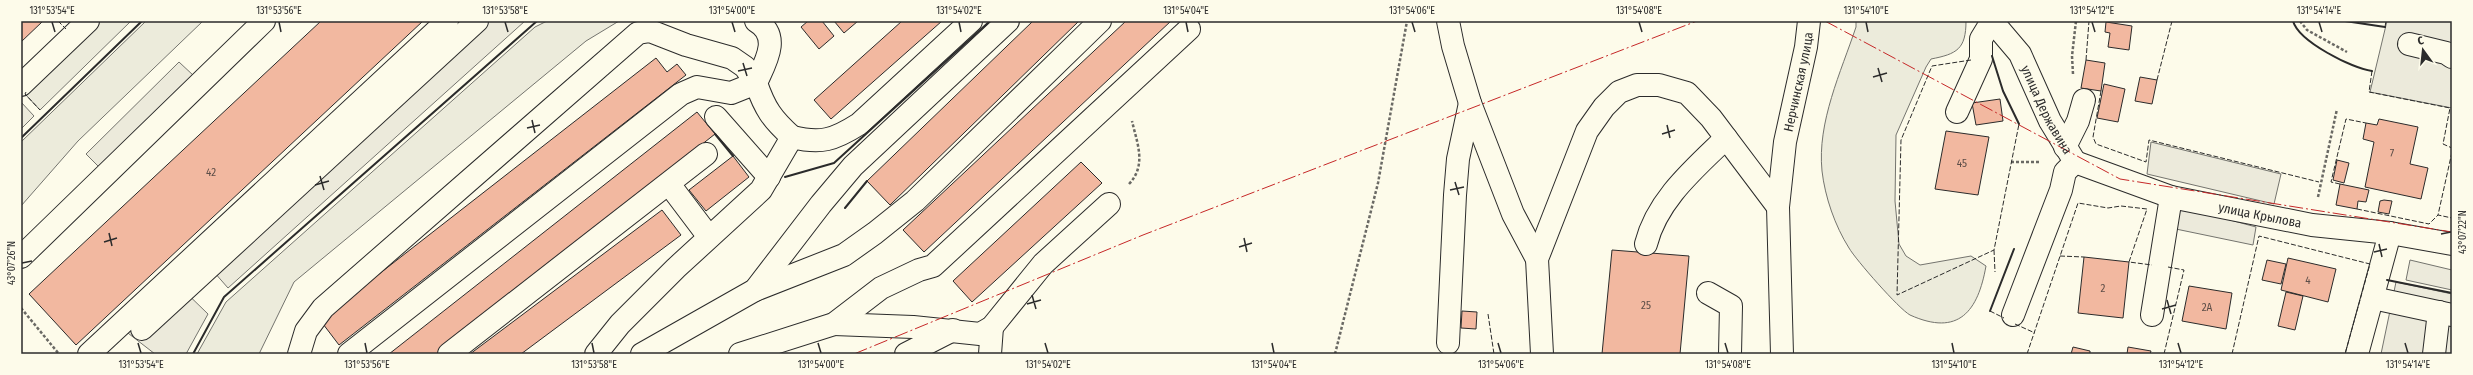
<svg xmlns="http://www.w3.org/2000/svg" width="2473" height="375" font-family="'Fira Sans Condensed',sans-serif">
  <rect width="100%" height="100%" fill="#fdfbea"/>
  <!-- green -->
  <path fill="#ecebdb" stroke="#74746e" d="M100,21H131L40,110L25,94Z
    M146,21H203L78,141L21,206V142Z
    M547,21H619L586,41L294,282L259,354H197L226,302L535,27Z
    M1856,21H1966C1966,49 1957,54 1931,59L1926,67L1896,135L1895,201L1899,244L1906,256L1920,265L1971,256L1986,266C1978,311 1959,337 1910,315C1899,309 1856,260 1849,248C1835,226 1825,197 1822,171C1817,122 1841,72 1856,27Z"/>
  <!-- parking -->
  <path fill="#eceadb" stroke="#74746e" d="M486,21H525L228,288L214,272Z
    M2387,21H2452V108L2370,92Z
    M179,62L194,76L101,169L86,154Z
    M21,102L34,116L21,129Z
    M2151,142L2281,174L2274,204L2147,174Z
    M2175,205L2256,227L2253,245L2171,228Z
    M2410,260L2452,270V290L2406,280Z
    M173,280L208,314L186,354H155L124,330Z
    M2396,282L2452,294V354H2381Z"/>
  <!-- building -->
  <path fill="#f2b8a0" stroke="#2b2b2b" d="M21,21H43L21,42Z
    M321,21H423L76,345L29,294Z
    M808,21H822L834,36L819,49L801,27Z
    M834,21H858L844,33Z
    M902,21H942L831,119L814,100Z
    M1033,21H1079L890,205L867,181Z
    M1126,21H1171L924,252L903,230Z
    M2106,22L2132,26L2129,50L2108,47L2110,33L2105,32Z
    M656,58L667,72L677,64L686,75L339,345L320,320Z
    M2086,60L2105,63L2101,91L2081,88Z
    M2140,77L2157,80L2152,104L2135,101Z
    M2104,84L2125,89L2118,122L2097,118Z
    M2000,99L2003,121L1976,125L1972,103Z
    M697,112L715,134L437,354H389Z
    M2379,119L2418,127L2410,164L2428,168L2421,199L2365,187L2374,142L2363,139L2366,123L2377,125Z
    M1946,131L1989,137L1978,195L1935,189Z
    M733,156L749,177L706,211L689,190Z
    M2337,160L2349,163L2344,183L2333,180Z
    M1081,162L1102,183L972,302L953,281Z
    M2340,184L2369,190L2366,202L2358,201L2357,209L2336,205Z
    M2384,200L2392,201L2389,214L2378,212L2380,201Z
    M662,210L681,235L521,354H470Z
    M1612,250L1689,256L1680,354H1602Z
    M2084,257L2129,262L2123,318L2078,313Z
    M2288,258L2336,269L2328,302L2281,290Z
    M2267,260L2286,264L2281,284L2262,280Z
    M2189,286L2232,293L2226,329L2182,321Z
    M2286,292L2303,296L2295,330L2278,326Z
    M1462,311L1477,312L1476,329L1461,328Z
    M2073,347L2090,351V354H2071Z
    M2128,347L2151,351L2150,354H2127Z"/>
  <g fill="none" stroke-linecap="round" stroke-linejoin="round">
    <defs>
      <g id="minor">
        <path d="M1448,21L1453,46L1470,103L1513,214L1537,259"/>
        <path id="s1" d="M1992,21L2020,54L2050,121L2075,162"/>
        <path d="M2409,44L2446,53L2452,57"/>
        <path d="M21,85L88,21"/>
        <path d="M1957,112L1981,59V39L1992,21"/>
        <path d="M716,117L769,177"/>
        <path d="M792,137C821,144 834,140 859,124L971,21"/>
        <path d="M2065,147L2078,121L2084,100"/>
        <path id="s2" d="M2075,162L2171,197L2312,225L2390,233L2452,244"/>
        <path d="M669,184L709,237"/>
        <path d="M1646,244C1657,200 1694,169 1726,138"/>
        <path d="M21,257L264,21"/>
        <path d="M755,290L844,255L875,233L915,201L1100,21"/>
        <path d="M1708,293L1731,306L1730,354"/>
        <path d="M2373,298L2452,315"/>
        <path d="M2013,315L2061,190L2065,172L2075,162"/>
        <path d="M2152,315L2171,197"/>
        <path d="M834,324L913,327L980,334L992,327L1043,264L1109,204"/>
        <path d="M142,329L477,21"/>
        <path d="M1448,343L1455,195L1458,159L1470,103"/>
        <path d="M89,354L447,21"/>
        <path d="M299,354L306,331L323,308L638,33L650,31L686,45L732,58L745,67L756,83C765,63 782,36 756,21"/>
        <path d="M349,354L681,94L697,87L731,93L756,83C765,109 772,119 792,137L761,190L676,268L620,324L596,354"/>
        <path d="M449,354L706,154"/>
        <path d="M642,354L755,290L821,204L853,166L1008,21"/>
        <path d="M740,354L834,324L881,288L919,270L933,266L1189,29"/>
        <path d="M906,354L953,330"/>
        <path d="M990,354L992,327"/>
        <path d="M1542,354L1537,259L1587,131L1604,107L1619,92L1637,85H1659L1687,93L1711,118L1778,207"/>
        <path id="s3" d="M1782,354L1778,207L1785,142L1806,47L1809,21"/>
        <path d="M2357,354L2390,233"/>
        <path d="M2434,354L2439,312"/>
      </g>
    </defs>
    <!-- minor casing -->
    <use href="#minor" stroke="#2b2b2b" stroke-width="24"/>
    <!-- path -->
    <path stroke="#6a6964" stroke-width="2.5" stroke-dasharray="3 2" stroke-linecap="butt" d="M2300,21L2307,30L2347,52
      M2073,74L2072,56L2076,21
      M2011,162H2040
      M1129,184C1147,165 1137,143 1132,121
      M2318,197L2337,109
      M21,308L59,354
      M1335,354L1378,183L1407,21"/>
    <!-- minor -->
    <use href="#minor" stroke="#fdfbea" stroke-width="22"/>
    <!-- fence -->
    <path stroke="#2b2b2b" stroke-width="1" stroke-dasharray="5 2" stroke-linecap="butt" d="M58,21L66,29
      M2385,27L2386,21
      M1971,60L1932,66L1901,140L1897,295L1994,250L2019,124
      M2086,60L2089,21
      M2372,71L2369,92L2450,108L2443,144L2452,148
      M2157,80L2172,21
      M2101,91L2093,137L2096,144L2146,162L2149,140L2319,182
      M26,92L25,94L40,110
      M2452,152L2438,215L2452,218
      M2340,184L2331,182L2346,119L2366,123
      M2357,209L2429,224L2438,215
      M1994,250L1995,272
      M2060,256L2084,257
      M1990,311L2004,318
      M1488,314L1494,354
      M2015,324L2035,333
      M2027,354L2078,203L2108,208L2121,206L2147,209L2129,262L2152,265
      M2164,354L2184,270L2168,267
      M2232,354L2259,236L2370,264L2345,354"/>
    <!-- wall -->
    <path stroke="#2b2b2b" stroke-width="2" d="M2293,21C2299,42 2352,68 2372,71
      M2345,21L2385,27
      M1992,56L2003,91L2019,124
      M715,134L733,156
      M21,138L142,21
      M785,177L834,163L990,21
      M845,208L867,181
      M2387,280L2452,293
      M1990,311L2014,249
      M193,354L224,297L537,21"/>
    <!-- power -->
    <path stroke="#c62828" stroke-width="1" stroke-dasharray="14 3 2 3" stroke-linecap="butt" d="M1825,21L2120,179L2452,232
      M854,354L1143,235L1697,21"/>
  </g>
  <!-- ticks -->
  <path fill="none" stroke="#2b2b2b" stroke-width="1.5" d="M52,22L55,32M279,22L281,32M505,22L508,32M732,22L735,32M959,22L961,32M1186,22L1188,32M1412,22L1415,32M1639,22L1642,32M1866,22L1868,32M2092,22L2095,32M2319,22L2322,32M743,63L747,76M1878,68L1882,82M738,71L752,68M1873,77L1887,73M532,120L535,133M1667,125L1670,138M527,128L540,125M1662,134L1675,130M320,176L324,190M1455,182L1459,195M315,185L329,181M1450,190L1464,187M109,233L112,246M2441,234L2451,232M1244,238L1247,252M104,242L117,238M2379,244L2382,257M1239,247L1252,243M2374,252L2387,249M22,263L32,261M1032,295L1036,309M2167,300L2171,314M1027,304L1041,300M2162,309L2176,305M138,343L141,353M365,343L367,353M592,343L594,353M818,343L821,353M1045,343L1048,353M1272,343L1274,353M1498,343L1501,353M1725,343L1728,353M1952,343L1954,353M2178,343L2181,353M2405,343L2408,353"/>
  <g text-anchor="middle" stroke-width="3" stroke-linejoin="round" paint-order="stroke">
    <!-- number labels -->
    <g font-size="11" fill="#5d4e48">
      <text x="2392" y="157">7</text>
      <text x="1962" y="167">45</text>
      <text x="211" y="176">42</text>
      <text x="2308" y="284">4</text>
      <text x="2103" y="292">2</text>
      <text x="1646" y="309">25</text>
      <text x="2207" y="311">2А</text>
    </g>
    <!-- street labels -->
    <g font-size="13" fill="#2b2b2b" stroke="#fdfbea">
      <text dy="5" stroke="none"><textPath href="#s3" startOffset="274">Нерчинская улица</textPath></text>
      <text dy="5" stroke="none"><textPath href="#s1" startOffset="105">улица Державина</textPath></text>
      <text dy="5" stroke="none"><textPath href="#s2" startOffset="193">улица Крылова</textPath></text>
    </g>
  </g>
  <!-- border -->
  <rect width="2473" height="375" fill="none" stroke="#fdfbea" stroke-width="44"/>
  <!-- north arrow -->
  <g transform="translate(2423 50) rotate(345)" stroke="#fdfbea" stroke-width="3" paint-order="stroke">
  <path d="M0-3L7 15L0 10L-7 15Z" fill="#2b2b2b"/>
  <text y="-6" font-size="11" font-weight="bold" text-anchor="middle" fill="#2b2b2b">С</text>
  </g>
  <rect x="22" y="22" width="2429" height="331" fill="none" stroke="#2b2b2b" stroke-width="1.5"/>
  <g font-size="10" text-anchor="middle" fill="#2b2b2b">
    <text x="52" y="14">131°53'54"E</text>
    <text x="279" y="14">131°53'56"E</text>
    <text x="505" y="14">131°53'58"E</text>
    <text x="732" y="14">131°54'00"E</text>
    <text x="959" y="14">131°54'02"E</text>
    <text x="1186" y="14">131°54'04"E</text>
    <text x="1412" y="14">131°54'06"E</text>
    <text x="1639" y="14">131°54'08"E</text>
    <text x="1866" y="14">131°54'10"E</text>
    <text x="2092" y="14">131°54'12"E</text>
    <text x="2319" y="14">131°54'14"E</text>
    <text transform="translate(2462 232) rotate(-90)" y="4">43°07'22"N</text>
    <text transform="translate(11 263) rotate(-90)" y="4">43°07'26"N</text>
    <text x="141" y="368">131°53'54"E</text>
    <text x="367" y="368">131°53'56"E</text>
    <text x="594" y="368">131°53'58"E</text>
    <text x="821" y="368">131°54'00"E</text>
    <text x="1048" y="368">131°54'02"E</text>
    <text x="1274" y="368">131°54'04"E</text>
    <text x="1501" y="368">131°54'06"E</text>
    <text x="1728" y="368">131°54'08"E</text>
    <text x="1954" y="368">131°54'10"E</text>
    <text x="2181" y="368">131°54'12"E</text>
    <text x="2408" y="368">131°54'14"E</text>
  </g>
</svg>
